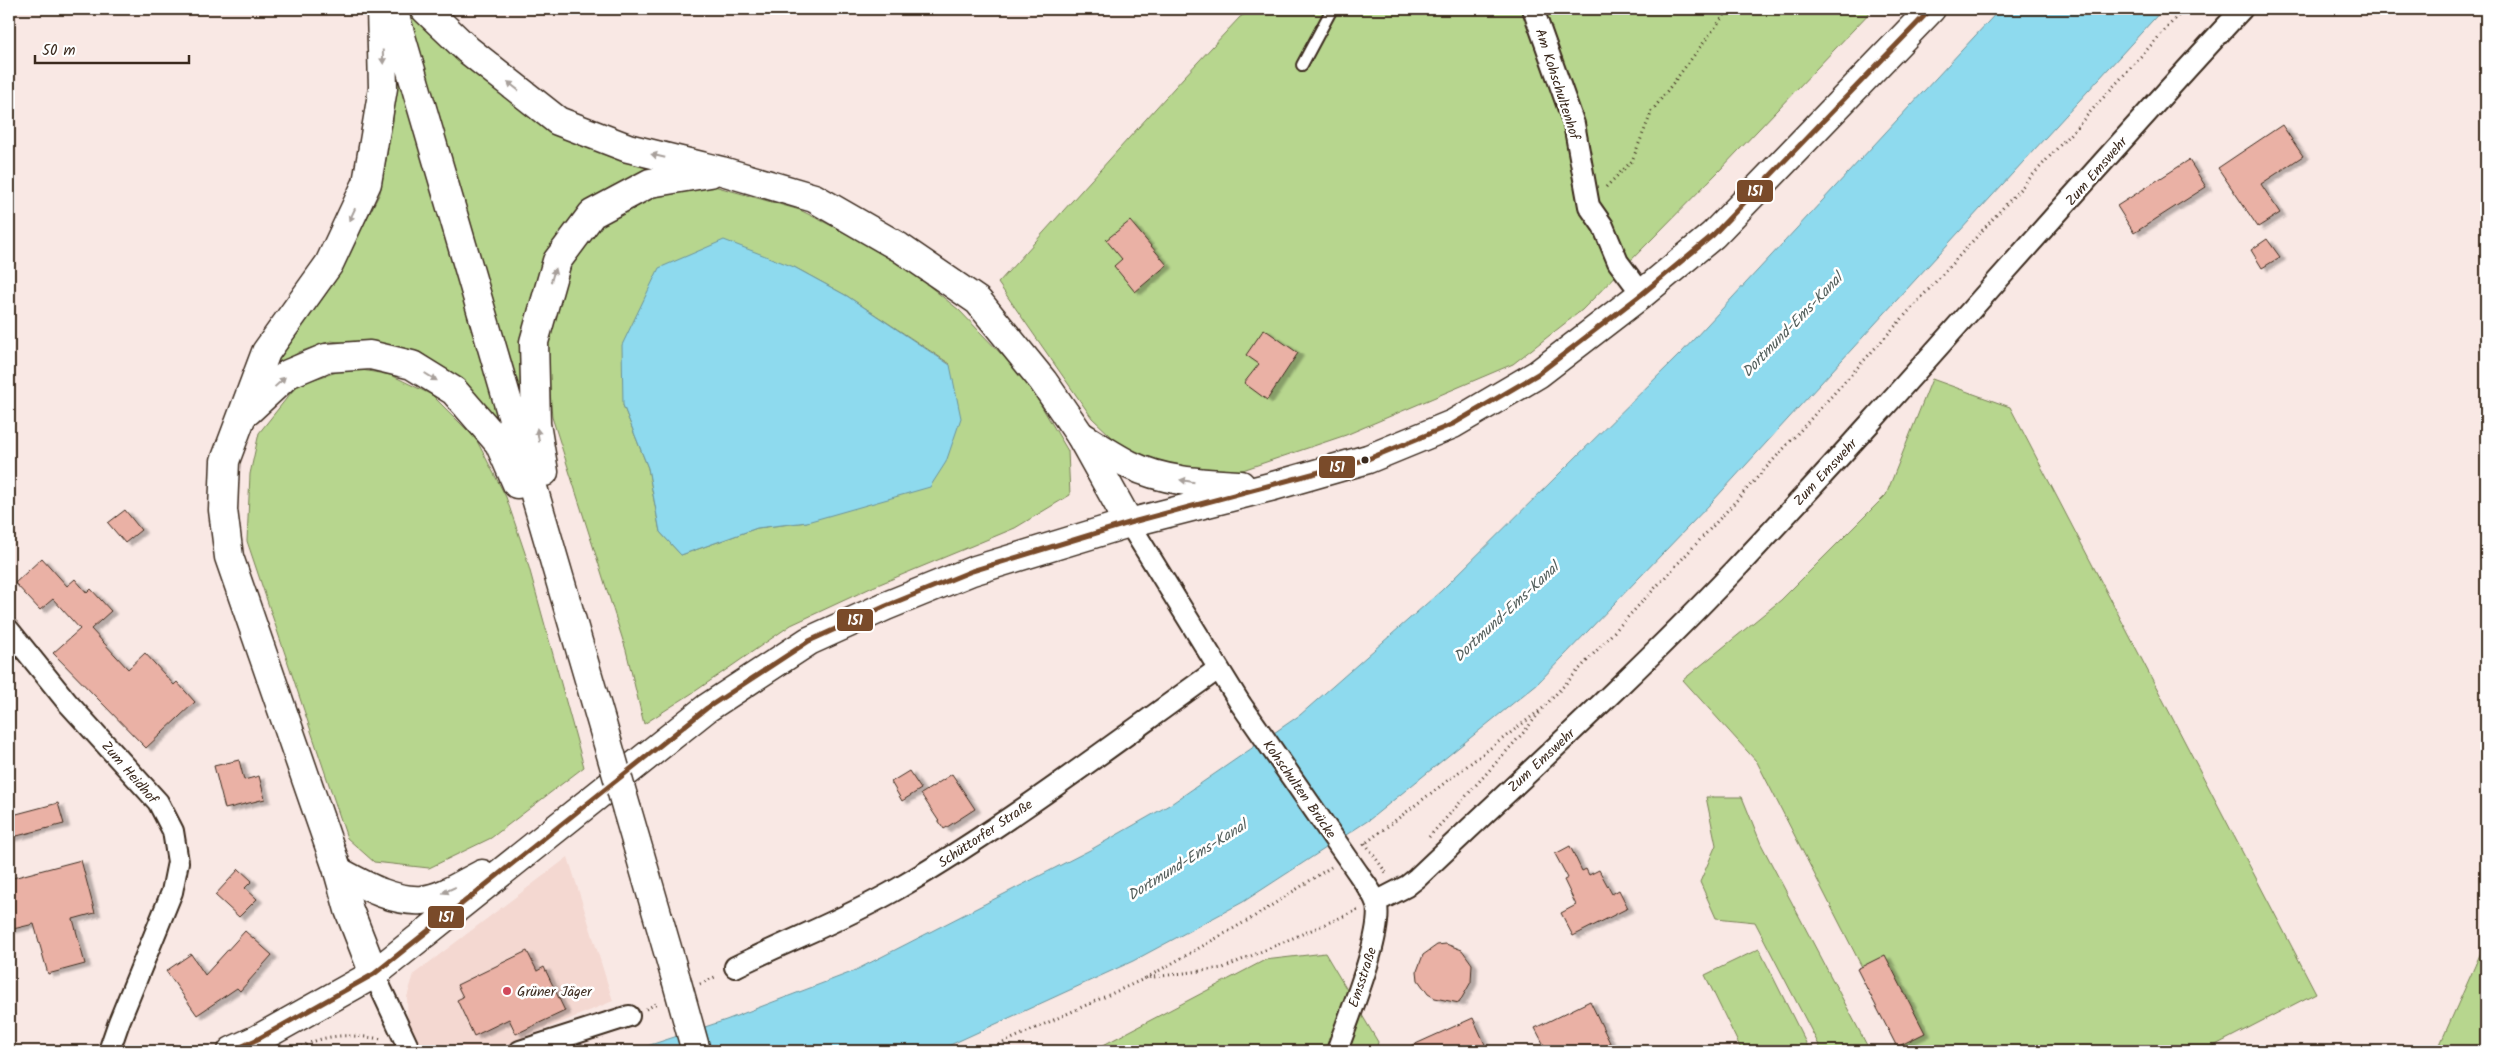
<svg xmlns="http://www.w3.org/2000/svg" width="2495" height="1060" font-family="Kalam,sans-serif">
  <defs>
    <filter id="shadow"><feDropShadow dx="5.5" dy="3" stdDeviation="1" flood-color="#0004"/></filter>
  </defs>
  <rect width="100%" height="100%" fill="#f9e8e4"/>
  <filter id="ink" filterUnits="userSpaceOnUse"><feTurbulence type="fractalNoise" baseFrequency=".02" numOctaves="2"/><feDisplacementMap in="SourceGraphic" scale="10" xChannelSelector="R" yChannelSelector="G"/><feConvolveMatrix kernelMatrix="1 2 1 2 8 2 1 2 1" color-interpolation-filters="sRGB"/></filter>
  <g filter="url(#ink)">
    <!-- built -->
    <path fill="#f4d8d1" d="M568,857L613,1001L492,1051H419L408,1036L407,997L414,974Z"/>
    <!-- green -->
    <path fill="#b7d68e" stroke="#798056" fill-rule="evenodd" d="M393,9H424L558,122L720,171L650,182L556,261L535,425L561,585Z
      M1253,9H1873L1719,171L1582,310L1513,364L1346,435L1222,477L1195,474L1132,453L1112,437L1092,418L998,283L1184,77L1240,17Z
      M395,67L504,430L459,379L420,352L331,341L299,352L271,371L335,281L380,193L393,121Z
      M714,186L800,210L892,256L959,310L1026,380L1068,451L1070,495L1015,528L875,586L791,625L697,690L644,724L626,650L552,417L547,350L566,270L597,225L645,196ZM794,267L847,296L950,364L807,522L757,528L681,555L660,532L648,468L623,405Z
      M350,368L391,375L432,395L476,439L506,497L525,553L584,767L491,838L429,868L374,862L347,838L247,541L250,474L259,433L298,384Z
      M1932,379L2010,407L2316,993L2204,1051H1905L1757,762L1683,680L1781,600L1886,495Z
      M1706,797H1742L1761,844L1870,1051H1822L1755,922L1716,918L1700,882L1716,845Z
      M2486,941V1051H2440L2438,1049Z
      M1759,949L1810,1051H1742L1705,975Z
      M1325,953L1378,1042L1376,1051H1092L1265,960Z"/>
    <!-- water -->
    <path fill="#8edaee" stroke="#6d949b" d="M2000,9H2163L1713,501L1538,683L1369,820L1243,902L1133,961L937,1051H632L726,1020L852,972L1092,849L1171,804L1300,715L1441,591L1682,352Z
      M724,240L794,267L847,296L950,365L961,418L946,462L930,487L807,522L757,528L681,555L660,532L648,468L623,405L622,345L659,268Z"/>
    <!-- building -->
    <path fill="#eab1a5" stroke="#3b2a1e" filter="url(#shadow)" d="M2282,125L2303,156L2261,184L2280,213L2258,227L2218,168Z
      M2189,160L2206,187L2134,233L2117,206Z
      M1130,221L1167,265L1135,292L1114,266L1122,259L1106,240Z
      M2267,239L2280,257L2262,268L2251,250Z
      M1264,329L1298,353L1267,400L1244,383L1259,364L1246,355Z
      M125,510L141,530L125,543L108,523Z
      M42,558L67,586L75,579L87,593L91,589L111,611L91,629L128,669L145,653L174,685L177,682L195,702L146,748L53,653L80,629L53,599L40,610L15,583Z
      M239,760L244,780L259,776L265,799L225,809L214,766Z
      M909,771L921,789L902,801L891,782Z
      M952,774L975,809L944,829L921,794Z
      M58,803L64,824L9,838V816Z
      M1570,846L1582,871L1586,869L1589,875L1599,870L1612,894L1619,890L1628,908L1573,936L1561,913L1576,905L1564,880L1568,878L1555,854Z
      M81,860L95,913L73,919L85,964L48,974L34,924L9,930V879Z
      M239,869L252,881L245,888L257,899L239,917L215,895Z
      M245,931L272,955L240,991L237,988L197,1015L166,971L191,954L205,975Z
      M1446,944L1462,950L1472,964L1471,982L1459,1003L1435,998L1428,994L1418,980L1417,971L1423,955L1437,945Z
      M527,951L537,971L544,967L565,1011L516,1034L509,1019L474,1036L457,1000L463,997L457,985Z
      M1885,955L1925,1033L1897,1047L1857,969Z
      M1590,1001L1614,1051H1547L1535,1028Z
      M1473,1018L1488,1051H1400Z"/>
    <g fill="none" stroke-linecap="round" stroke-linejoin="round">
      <defs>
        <path id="service" d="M1302,65L1332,9"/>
        <path id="minor" d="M1533,9L1574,124L1589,206L1603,226L1618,262L1642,294
          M1129,523L1240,703
          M9,630L67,702L158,802L173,831L178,862L172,892L119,1022L109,1051
          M1376,902L1407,886L1417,878C1523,777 1632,678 1733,572C1907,388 2070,194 2242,9
          M735,967C789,940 846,919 899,888C1010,823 1113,744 1218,669
          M374,974L410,1051
          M520,1051L629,1016
          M1337,1051C1347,1021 1386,929 1376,902C1373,893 1365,884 1360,876"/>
        <path id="secondary" d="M1080,435C1096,445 1113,456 1130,465C1165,482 1204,483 1241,485
          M338,871C364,885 392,902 422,900C443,898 464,883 482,874
          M232,1051L258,1039L374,974L707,708L809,641L886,606L972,571L1129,523L1270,487L1368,459L1453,424L1538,374L1642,294L1713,235L1931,9"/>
        <path id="primary" d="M393,9L605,734
          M425,9L468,50L558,121L628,148L722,171L814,198L899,247L978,301L1043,381L1080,435L1129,523
          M248,411L288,374L326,358L370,355L412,365L454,391L499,443L517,484
          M544,472L536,424L534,342L557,261L592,214L650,183L710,173
          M627,810L676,979
          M374,974L349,910L338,871L229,557L223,510L225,461L266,352L329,264L367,183L383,88L381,9"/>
      </defs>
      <!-- service casing -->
      <use href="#service" stroke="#3b2a1e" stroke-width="14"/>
      <!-- minor casing -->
      <use href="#minor" stroke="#3b2a1e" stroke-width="24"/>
      <!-- secondary casing -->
      <use href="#secondary" stroke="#3b2a1e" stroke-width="31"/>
      <!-- primary casing -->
      <use href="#primary" stroke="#3b2a1e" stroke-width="31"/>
      <!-- path -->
      <path stroke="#3b2a1e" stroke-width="3" stroke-dasharray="1 4" stroke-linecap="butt" d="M1606,187L1632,161L1652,111L1729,9
        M1429,837L1523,733L1541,711
        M1365,843L1387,874
        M1363,845L1543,708L1725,513L2184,9
        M1146,978L1252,918L1331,867
        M700,984L717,976
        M646,1009L658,1003
        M292,1051C327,1033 344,1034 382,1039
        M985,1051L1146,978L1223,968L1358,910"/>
      <!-- service -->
      <use href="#service" stroke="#fff" stroke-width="10"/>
      <!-- minor -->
      <use href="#minor" stroke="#fff" stroke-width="20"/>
      <!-- secondary -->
      <use href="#secondary" stroke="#fff" stroke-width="28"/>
      <!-- primary -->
      <use href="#primary" stroke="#fff" stroke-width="28"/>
      <defs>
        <path id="minor-bridge" d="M1240,703L1360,876"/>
        <path id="primary-bridge" d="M605,734L627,810
          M676,979L696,1051"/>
      </defs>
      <!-- minor-bridge casing -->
      <use href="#minor-bridge" stroke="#3b2a1e" stroke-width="24" stroke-linecap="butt"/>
      <!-- primary-bridge casing -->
      <use href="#primary-bridge" stroke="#3b2a1e" stroke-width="31" stroke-linecap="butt"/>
      <!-- minor-bridge -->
      <use href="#minor-bridge" stroke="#fff" stroke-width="20"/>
      <!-- primary-bridge -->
      <use href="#primary-bridge" stroke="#fff" stroke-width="28"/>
      <defs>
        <path id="bus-1" d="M232,1051L258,1039L374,974L707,708L809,641L886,606L972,571L1129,523L1368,459L1453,424L1538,374L1642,294L1713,235L1931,9"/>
      </defs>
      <!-- bus-1 casing -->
      <use href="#bus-1" stroke="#fff" stroke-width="9"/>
      <!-- bus-1 -->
      <use href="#bus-1" stroke="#7a4b2a" stroke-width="5"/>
    </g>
    <!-- one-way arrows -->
    <defs><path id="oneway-solid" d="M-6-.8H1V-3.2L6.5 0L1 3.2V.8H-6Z" transform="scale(1.25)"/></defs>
    <g fill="#a79f9a">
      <use href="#oneway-solid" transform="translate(383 57) rotate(88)"/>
      <use href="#oneway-solid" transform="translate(513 86) rotate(-142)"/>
      <use href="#oneway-solid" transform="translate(658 156) rotate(-166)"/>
      <use href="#oneway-solid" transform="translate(352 215) rotate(115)"/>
      <use href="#oneway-solid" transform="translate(553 275) rotate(-74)"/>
      <use href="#oneway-solid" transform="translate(431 377) rotate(32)"/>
      <use href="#oneway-solid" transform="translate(280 382) rotate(-43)"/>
      <use href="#oneway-solid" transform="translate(538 435) rotate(-99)"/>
      <use href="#oneway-solid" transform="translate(1187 481) rotate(-171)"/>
      <use href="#oneway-solid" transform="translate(449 890) rotate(155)"/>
    </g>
  </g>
  <!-- markers -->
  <circle fill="#3b2a1e" stroke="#fff" stroke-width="2" cx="1365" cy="460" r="4.5"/>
  <circle fill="#d1495b" stroke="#fff" stroke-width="2" cx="507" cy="991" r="5"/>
  <g text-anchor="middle" stroke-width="5" stroke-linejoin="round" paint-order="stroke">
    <!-- street labels -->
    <g font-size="14" fill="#3b2a1e" stroke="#fff">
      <text transform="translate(1558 84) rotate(72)" y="5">Am Kohschultenhof</text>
      <text transform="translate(2096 171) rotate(-49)" y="5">Zum Emswehr</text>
      <text transform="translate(1825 472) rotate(-47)" y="5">Zum Emswehr</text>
      <text transform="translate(1541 760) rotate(-43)" y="5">Zum Emswehr</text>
      <text transform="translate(130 772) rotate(49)" y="5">Zum Heidhof</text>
      <text transform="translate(1300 789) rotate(55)" y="5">Kohschulten Brücke</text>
      <text transform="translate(985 833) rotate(-34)" y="5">Schüttorfer Straße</text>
      <text transform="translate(1362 977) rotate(-72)" y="5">Emsstraße</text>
    </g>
    <!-- poi labels -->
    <g font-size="14" fill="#3b2a1e" stroke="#fff" text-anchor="start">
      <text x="517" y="996">Grüner Jäger</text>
    </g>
    <!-- water labels -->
    <g font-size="15" font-style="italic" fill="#545f5c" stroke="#fff">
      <text transform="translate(1792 325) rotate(-46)" y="5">Dortmund-Ems-Kanal</text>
      <text transform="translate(1506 612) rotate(-43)" y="5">Dortmund-Ems-Kanal</text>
      <text transform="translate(1187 860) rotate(-32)" y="5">Dortmund-Ems-Kanal</text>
    </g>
  </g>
  <g stroke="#fff" stroke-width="2">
    <rect x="1736" y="179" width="38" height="24" rx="5" fill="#7a4b2a"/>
    <rect x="1318" y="455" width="38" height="24" rx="5" fill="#7a4b2a"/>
    <rect x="836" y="608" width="38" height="24" rx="5" fill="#7a4b2a"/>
    <rect x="427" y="905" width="38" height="24" rx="5" fill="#7a4b2a"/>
  </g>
  <g font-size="14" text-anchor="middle" font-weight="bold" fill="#fff">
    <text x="1755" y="196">151</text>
    <text x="1337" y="472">151</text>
    <text x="855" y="625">151</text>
    <text x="446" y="922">151</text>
  </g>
  <!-- margin -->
  <rect width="2495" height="1060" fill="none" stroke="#fff" stroke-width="30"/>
  <rect x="15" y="15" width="2465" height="1030" fill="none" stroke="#3b2a1e" stroke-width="2" filter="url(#ink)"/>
  <!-- scale -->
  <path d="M35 55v8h154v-8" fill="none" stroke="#3b2a1e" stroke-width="2.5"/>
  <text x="42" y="55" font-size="15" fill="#3b2a1e" stroke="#ffffff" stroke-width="4" paint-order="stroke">50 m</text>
</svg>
